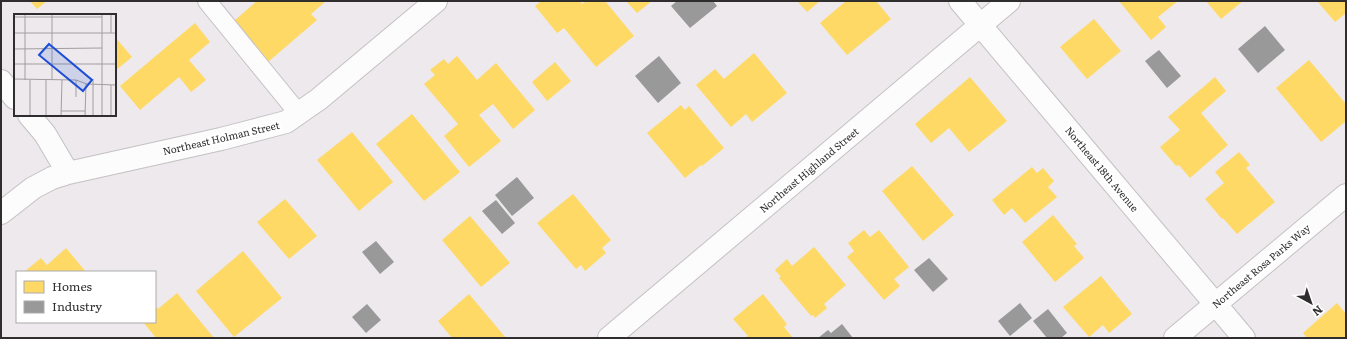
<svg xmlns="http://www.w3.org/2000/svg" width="1347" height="339" font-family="Literata,serif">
  <rect width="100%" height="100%" fill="#ede9ec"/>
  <!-- homes -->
  <path fill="#ffd966" d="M30,1H47L37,9Z
    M257,1H326L311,14L317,20L268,62L234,21Z
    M541,1H580L582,4L586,1H605L634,36L596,67L564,28L557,33L535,6Z
    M626,1H652L637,13Z
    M797,1H820L807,12Z
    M846,1H876L891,19L847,55L820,23Z
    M1119,1H1178L1158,17L1166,27L1151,40Z
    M1206,1H1243L1221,19Z
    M1317,1H1346V13L1335,22Z
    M1094,19L1121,51L1087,79L1060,47Z
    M195,23L210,42L189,60L206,80L191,92L179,77L140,110L120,86Z
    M115,37L132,57L115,71Z
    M754,53L787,93L752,122L746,114L731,127L696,85L715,69L724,79Z
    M457,56L477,80L496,63L535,110L513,129L493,104L479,115L501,141L469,167L444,136L458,124L424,84L435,75L430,70L444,59L448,64Z
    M1309,60L1346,104V121L1321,142L1276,88Z
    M555,62L571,81L547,101L532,82Z
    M970,77L1007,121L969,152L949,128L931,143L915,124Z
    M1215,77L1226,91L1201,113L1228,145L1190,178L1179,165L1176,166L1160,147L1180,130L1168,117Z
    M681,105L685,110L689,106L724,148L702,166L701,165L685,178L647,133Z
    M412,114L460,172L424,201L376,144Z
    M352,132L393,182L359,211L317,160Z
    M1239,152L1250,165L1246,168L1275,202L1237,234L1223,218L1222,219L1205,199L1224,183L1215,172Z
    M912,166L954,215L923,241L882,191Z
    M1032,167L1037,173L1043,168L1054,181L1048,187L1057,197L1025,223L1012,208L1004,215L992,200Z
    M573,194L611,240L602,248L606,253L585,271L581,265L576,269L537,223Z
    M285,199L317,236L289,259L257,222Z
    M1053,215L1077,244L1074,246L1084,258L1055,282L1022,242Z
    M470,216L510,263L481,287L442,240Z
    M864,230L870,237L879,230L909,267L894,279L900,286L884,300L847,257L854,251L848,243Z
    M814,247L846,285L824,304L827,308L815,318L813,315L811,316L779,278L781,277L775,270L787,259L792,266Z
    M66,248L86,272H24L41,258L47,265Z
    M243,251L282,298L234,337L196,291Z
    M1101,276L1132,314L1109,333L1103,325L1089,337L1063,307Z
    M177,293L214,338H156L143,322H155V305L158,309Z
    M469,294L506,338H452L438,321Z
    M763,294L787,324L784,327L793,338H745L748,336L733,319Z
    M1337,303L1346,314V338H1307L1303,333Z"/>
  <!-- industry -->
  <path fill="#999" d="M677,1H713L717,6L690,28L671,6Z
    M1265,26L1285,50L1258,73L1238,49Z
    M1159,50L1181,76L1167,88L1145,61Z
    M659,56L681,83L658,103L635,76Z
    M517,177L534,198L512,216L495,195Z
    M496,200L515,223L502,234L482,211Z
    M376,241L394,262L380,274L362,252Z
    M929,258L948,279L933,292L914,270Z
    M1020,303L1032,318L1010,336L998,321Z
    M367,304L381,320L366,333L352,317Z
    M1048,309L1067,333L1061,338H1047L1033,321Z
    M842,324L853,338H818L828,330L831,333Z"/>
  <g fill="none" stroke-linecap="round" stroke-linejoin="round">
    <defs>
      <path id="lane" d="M207,1L299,114"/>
      <path id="street" d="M960,1L1244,338
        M1,81L15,98
        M29,115L45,134L68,173
        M1,213L33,188L52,178L68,173L221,139L286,122L319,99L436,1
        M609,338L1009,1
        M1175,338L1346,195"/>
    </defs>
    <!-- lane casing -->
    <use href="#lane" stroke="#c4c1c3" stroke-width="20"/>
    <!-- street casing -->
    <use href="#street" stroke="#c4c1c3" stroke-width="24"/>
    <!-- lane -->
    <use href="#lane" stroke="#fcfcfc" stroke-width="18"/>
    <!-- street -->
    <use href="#street" stroke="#fcfcfc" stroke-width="22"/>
  </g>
  <g text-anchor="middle" stroke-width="4" stroke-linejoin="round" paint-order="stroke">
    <!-- street labels -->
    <g font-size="10" fill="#302d2f" stroke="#fff">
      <text transform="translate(221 138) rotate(-13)" y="4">Northeast Holman Street</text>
      <text transform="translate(1102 169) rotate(50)" y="4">Northeast 18th Avenue</text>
      <text transform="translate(809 170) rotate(-40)" y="4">Northeast Highland Street</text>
      <text transform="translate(1261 266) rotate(-40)" y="4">Northeast Rosa Parks Way</text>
    </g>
  </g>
  <!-- overview -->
  <g transform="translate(14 14)">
    <rect width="102" height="102" fill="#ede9ec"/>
    <path fill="none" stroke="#a19ea0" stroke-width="1" d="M38,0V66M97,0V19M0,3H88M0,19H102M0,35L88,34M0,50H102M0,65L62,66L73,70L102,71M79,65V102M11,66V0M62,83V66M47,97H71M0,102V65M16,102V66M32,102V66M47,102L48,66M71,102L72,70M88,102V0M97,102V71"/>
    <path fill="#1d4ed8" fill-opacity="0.15" stroke="#1d4ed8" stroke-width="2" d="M35,30L78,66L69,77L25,41Z"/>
    <rect width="102" height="102" fill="none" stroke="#302d2f" stroke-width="2"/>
  </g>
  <!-- border -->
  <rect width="1347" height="339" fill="none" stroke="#302d2f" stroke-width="4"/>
  <!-- legend -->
  <rect x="16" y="271" width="140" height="52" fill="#ffffff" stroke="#acabac"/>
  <rect x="24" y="281" width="20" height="12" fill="#ffd966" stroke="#acabac"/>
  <text x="52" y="291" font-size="12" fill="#302d2f">Homes</text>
  <rect x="24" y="301" width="20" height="12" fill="#999999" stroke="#acabac"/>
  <text x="52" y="311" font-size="12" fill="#302d2f">Industry</text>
  <!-- north arrow -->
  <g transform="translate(1311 303) rotate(140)" stroke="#ffffff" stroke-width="3" paint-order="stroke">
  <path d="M0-3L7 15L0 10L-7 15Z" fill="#302d2f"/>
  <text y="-6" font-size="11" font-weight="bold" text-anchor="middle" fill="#302d2f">N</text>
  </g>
</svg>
